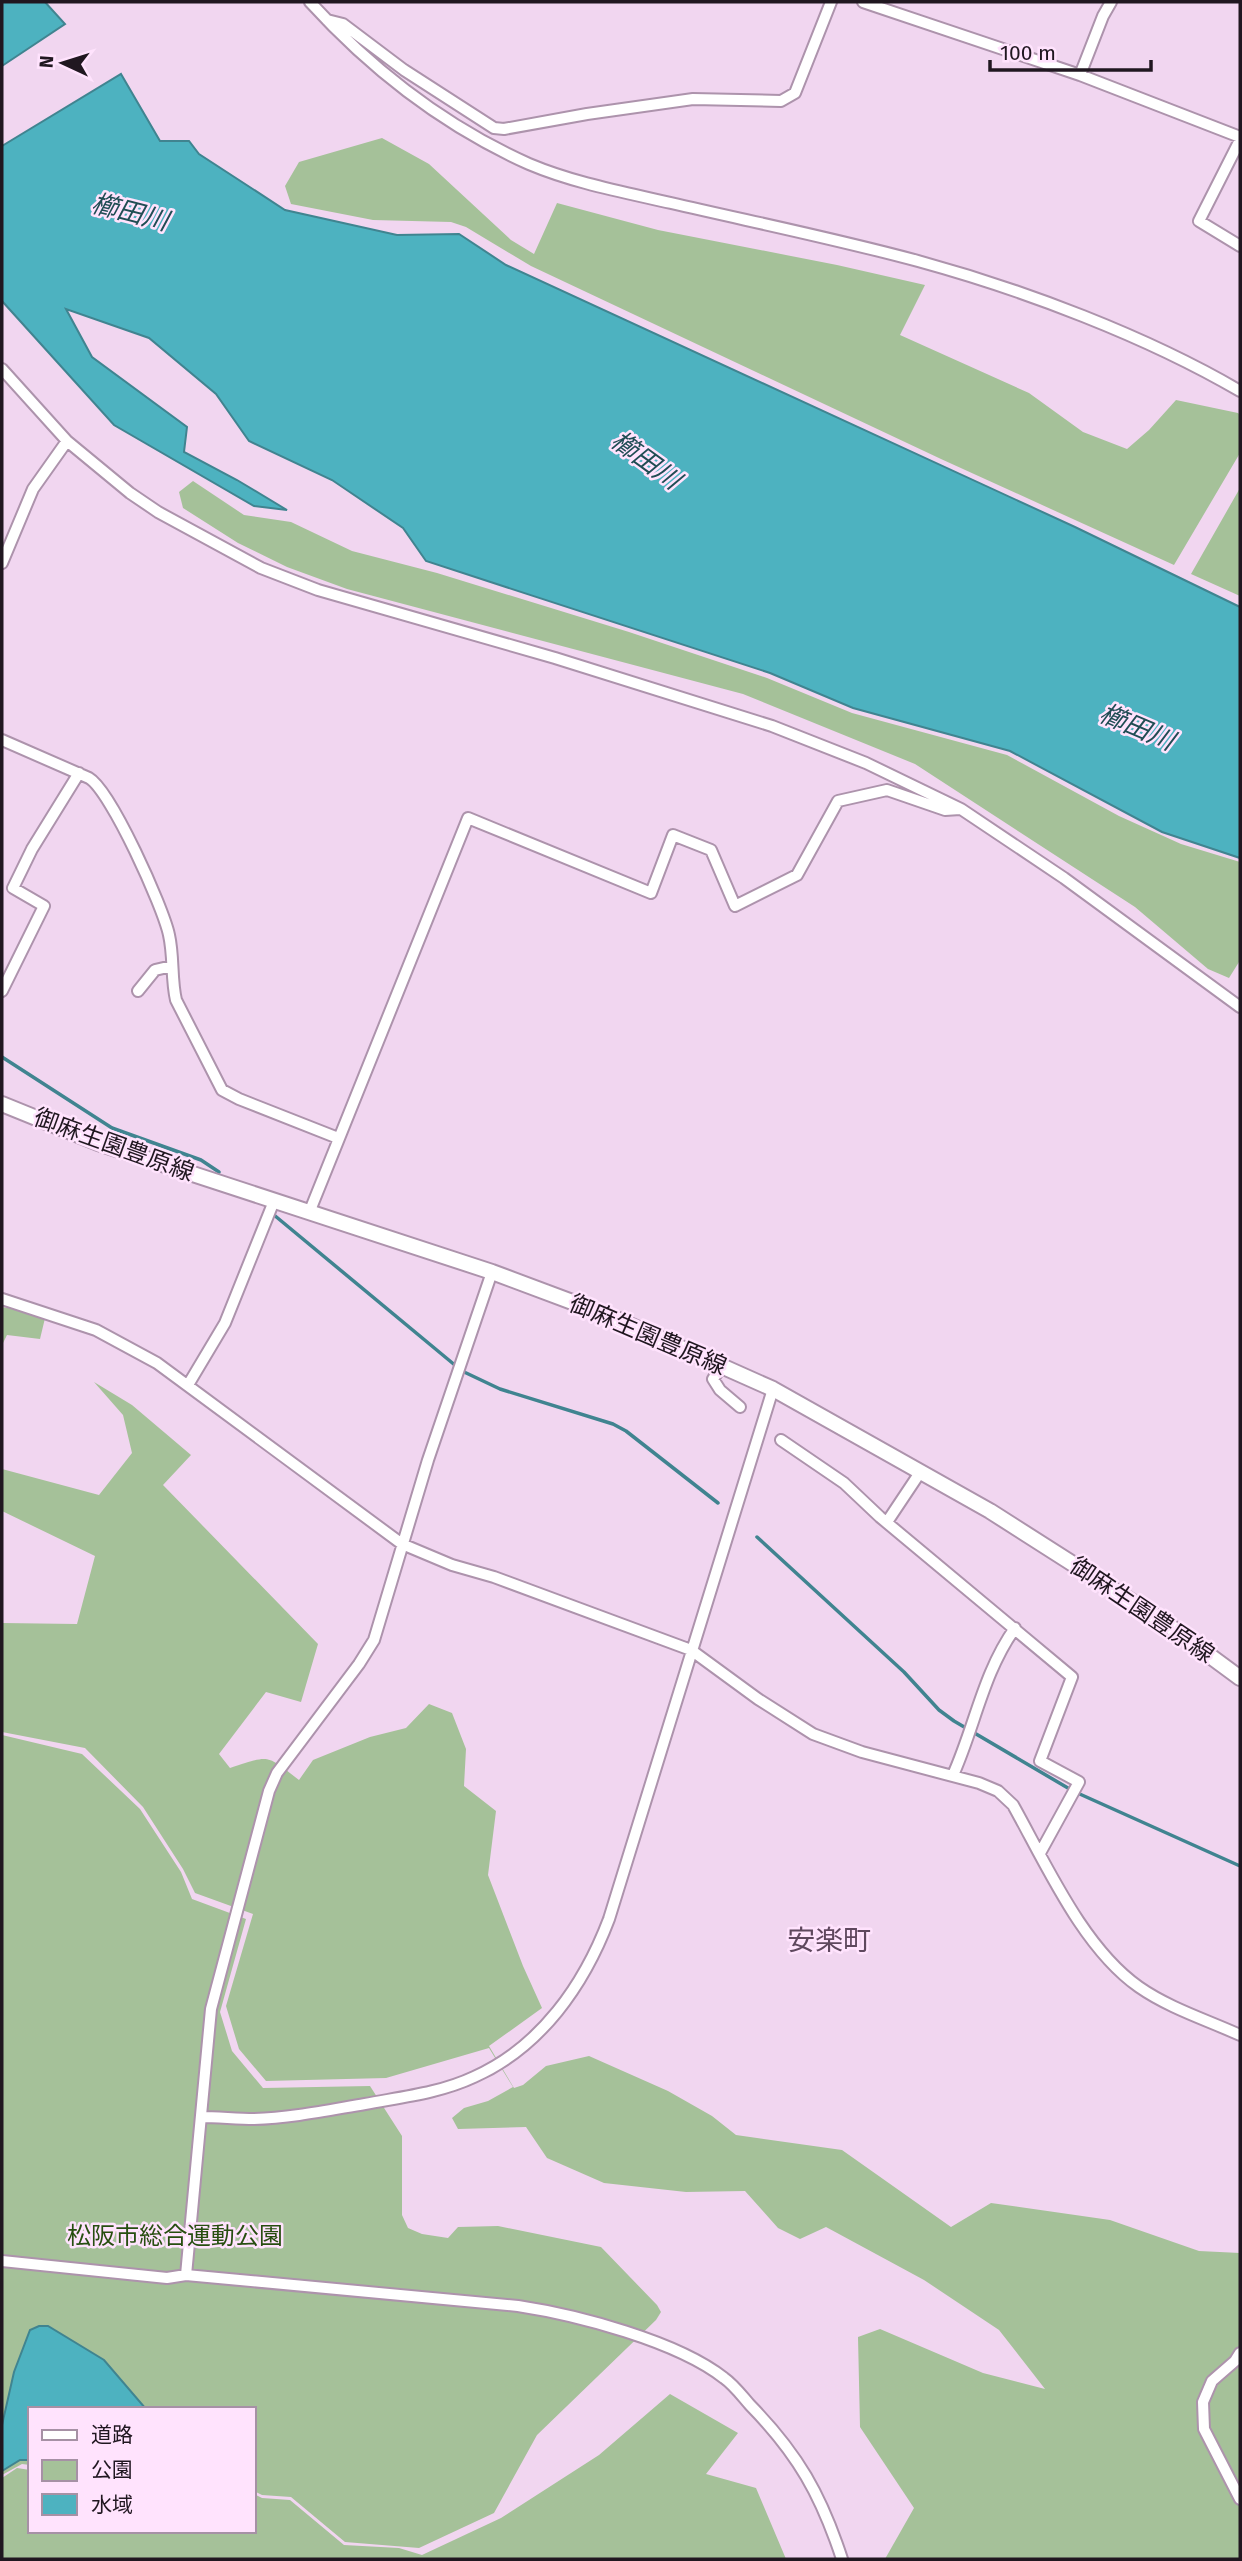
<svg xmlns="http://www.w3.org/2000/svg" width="1242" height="2561" font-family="'Fira Sans','Noto Sans JP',sans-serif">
  <rect width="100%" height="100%" fill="#f1d6f0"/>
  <!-- green -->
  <path fill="#a5c199" d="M382,138L429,164L511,240L534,254L557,203L658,230L837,265L925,285L900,335L1029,393L1083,432L1127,449L1149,430L1176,400L1238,413L1240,415V453L1174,565L941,459L531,266L466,227L451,222L373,220L291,204L285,186L299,162Z
    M193,481L244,515L291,522L352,551L437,573L629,632L767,678L852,713L1007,755L1119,816L1181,844L1240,862V953L1239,962L1229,978L1208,969L1135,907L915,764L743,694L347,589L287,567L238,543L183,508L179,492Z
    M1240,488V596L1191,574Z
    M2,1307L46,1314L40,1339L7,1335L2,1345Z
    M94,1382L132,1405L191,1455L163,1485L318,1644L301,1702L266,1692L219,1754L230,1768C271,1755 265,1754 299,1780L313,1760L370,1737L406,1728L429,1704L452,1713L466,1749L464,1786L496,1811L488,1875L523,1966L542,2008L489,2046L514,2088L523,2085L546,2066L589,2056L668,2091L712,2116L736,2135L842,2150L951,2227L991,2203L1110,2220L1199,2251L1240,2253V2559H885L914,2508L860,2427L858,2337L880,2329L983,2373L1045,2389L999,2330L924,2280L826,2227L800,2239L778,2228L745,2191L686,2192L604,2183L547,2158L526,2127L458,2129L452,2118L464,2108L488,2101L513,2087L489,2048L386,2078L266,2081L239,2049L226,2006L253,1914L195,1893L183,1869L143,1807L85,1748L2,1732V1623L77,1624L95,1556L2,1511V1469L99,1495L132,1453L123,1415Z
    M2,1735L82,1754L140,1809L181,1872L192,1899L246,1919L220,2012L232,2051L263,2088L370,2086L402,2136V2215L408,2228L422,2234L448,2238L458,2227L498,2226L601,2247L657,2305L661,2312L656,2320L537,2435L494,2513L419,2548L345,2542L291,2497L262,2495L254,2491V2409H30V2465L22,2464L2,2475Z
    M670,2394L738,2433L706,2474L756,2488L786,2559H2V2478L17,2468L30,2470V2531H254V2494L262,2498L290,2500L344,2545L399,2548L422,2555L501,2518L599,2455Z"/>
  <!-- water -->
  <path fill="#4db2c0" stroke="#408490" stroke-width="2" d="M2,2H45L65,24L2,66Z
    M121,74L160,141H189L199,154L285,210L397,235L459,234L506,265L1075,527L1240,607V858L1162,832L1010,751L853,708L770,673L426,561L403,528L332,480L249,441L216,394L149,338L66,309L92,357L187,427L184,452L237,480L287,510L254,506L114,425L2,301V146Z
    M39,2326H48L104,2360L146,2409H30V2460H20L2,2471V2425L14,2372L30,2330Z"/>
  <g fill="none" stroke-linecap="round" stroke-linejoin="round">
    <!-- stream -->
    <path stroke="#408490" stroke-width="3.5" d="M2,1057L112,1128L201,1160L219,1172
      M274,1215L456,1366
      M462,1371L500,1389L613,1424L626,1431L718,1503
      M757,1537L904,1672L939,1710L954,1721L1073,1791L1240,1866"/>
    <defs>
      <path id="minor" d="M310,2C372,70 444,126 529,164C574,183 623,192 671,203C753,222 837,239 918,261C1024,290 1146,336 1240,391
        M863,2L1080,75L1240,137
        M327,20L343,24L404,70L494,128L504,129L587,114L693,99L781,101L795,93L831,2
        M1080,75L1103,16L1111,2
        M1240,140L1199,221L1240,246
        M2,369L67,441L130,493L158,512L261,568L318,590L555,658L772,726L866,763L961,809L1064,878L1240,1007
        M2,563L33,489L67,441
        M2,740L89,778C111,791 163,907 169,935C174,957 171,979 176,1000L222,1090L239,1099L338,1138
        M2,991L44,906L13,888L32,849L79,773
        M138,991L155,970L172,966
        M309,1213L468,818L651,893L673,835L711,850L735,906L797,875L838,801L887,790L945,810L960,809
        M2,1299L96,1330L157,1363L402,1544L452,1565L494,1577L691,1650L758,1699L813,1734L862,1752L979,1783L998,1791L1013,1805C1046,1864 1083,1948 1139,1987C1169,2008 1207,2020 1240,2035
        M722,1366L713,1379L720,1390L740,1407
        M188,1385L225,1323L274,1201
        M781,1440L844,1483L880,1517L1072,1677L1040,1761L1079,1782L1040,1853
        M887,1522L921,1471
        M953,1775C975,1726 983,1673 1015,1628
        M201,2117C218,2117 237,2119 254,2119C291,2118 329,2110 365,2104C402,2097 440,2093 474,2077C541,2047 584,1985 609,1919L773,1389
        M2,2261L167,2278L186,2275L518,2306C577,2315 677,2341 724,2378C734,2385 742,2396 750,2405C798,2454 821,2495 842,2559
        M186,2275L211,2009L269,1791L277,1773L359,1664L374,1640L428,1460L492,1272
        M1240,2353L1235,2361L1212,2381L1203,2402L1204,2429L1240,2499"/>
      <path id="major" d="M2,1104L98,1143L492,1272L607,1315L773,1389L990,1511L1164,1622L1240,1678"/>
    </defs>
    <!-- minor casing -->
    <use href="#minor" stroke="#ad93ac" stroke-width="14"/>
    <!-- major casing -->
    <use href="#major" stroke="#ad93ac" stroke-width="18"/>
    <!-- minor -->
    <use href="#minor" stroke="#fff" stroke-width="10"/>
    <!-- major -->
    <use href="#major" stroke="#fff" stroke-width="14"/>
  </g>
  <g text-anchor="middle" stroke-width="5" stroke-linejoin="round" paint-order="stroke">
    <!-- street labels -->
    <g font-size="24" fill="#201720" stroke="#ffe3fd">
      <text transform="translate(114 1145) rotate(20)" y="8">御麻生園豊原線</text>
      <text transform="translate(648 1335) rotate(23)" y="8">御麻生園豊原線</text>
      <text transform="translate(1142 1610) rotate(34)" y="8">御麻生園豊原線</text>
    </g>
    <!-- park labels -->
    <g font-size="24" fill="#274e10" stroke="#ffe3fd">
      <text x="175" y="2244">松阪市総合運動公園</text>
    </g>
    <!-- water labels -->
    <g font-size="26" font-style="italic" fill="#204d54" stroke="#ffe3fd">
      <text transform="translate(130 212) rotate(14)" y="9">櫛田川</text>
      <text transform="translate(646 460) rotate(36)" y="9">櫛田川</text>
      <text transform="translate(1137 727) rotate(23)" y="9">櫛田川</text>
    </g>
    <!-- quarter labels -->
    <g font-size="28" fill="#5f485e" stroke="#ffe3fd">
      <text x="829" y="1950">安楽町</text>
    </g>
  </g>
  <!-- border -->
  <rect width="1242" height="2561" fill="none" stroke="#201720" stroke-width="7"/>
  <!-- legend -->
  <rect x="28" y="2407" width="228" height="126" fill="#ffe3fd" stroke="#a691a5" stroke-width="2"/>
  <rect x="42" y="2430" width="35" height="10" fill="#ffffff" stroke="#a691a5" stroke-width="2"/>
  <text x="91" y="2442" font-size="21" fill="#201720">道路</text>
  <rect x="42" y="2460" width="35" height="21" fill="#a5c199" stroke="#a691a5" stroke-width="2"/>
  <text x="91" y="2477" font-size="21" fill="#201720">公園</text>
  <rect x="42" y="2494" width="35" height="21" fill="#4db2c0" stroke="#a691a5" stroke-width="2"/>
  <text x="91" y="2512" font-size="21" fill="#201720">水域</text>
  <!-- north arrow -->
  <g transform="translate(63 63) rotate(274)" stroke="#ffe3fd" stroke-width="5" paint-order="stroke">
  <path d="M0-5L12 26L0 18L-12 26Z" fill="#201720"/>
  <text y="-10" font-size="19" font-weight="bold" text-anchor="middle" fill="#201720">N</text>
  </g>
  <!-- scale -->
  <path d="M990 60v10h161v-10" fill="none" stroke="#201720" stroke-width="3.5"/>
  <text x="1000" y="60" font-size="21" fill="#201720" stroke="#ffe3fd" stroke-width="5" paint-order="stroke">100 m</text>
</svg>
